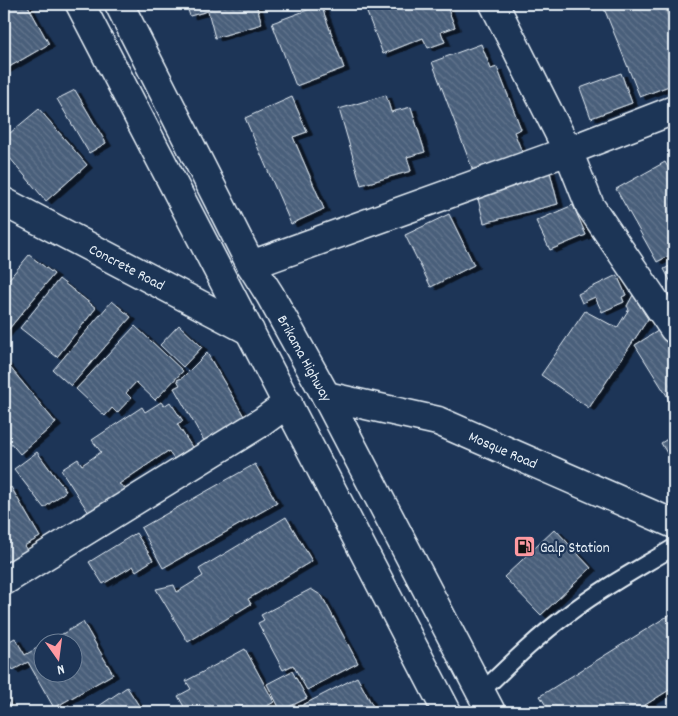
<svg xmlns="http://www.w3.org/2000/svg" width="678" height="716" font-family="Dekko,sans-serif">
  <defs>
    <pattern id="building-back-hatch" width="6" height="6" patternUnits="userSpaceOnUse" patternTransform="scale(1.25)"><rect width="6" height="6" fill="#495e7a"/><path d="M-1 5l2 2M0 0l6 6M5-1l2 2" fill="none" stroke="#63768e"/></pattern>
    <filter id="shadow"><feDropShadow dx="5.5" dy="3" stdDeviation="0" flood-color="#0009"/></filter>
  </defs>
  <rect width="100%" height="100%" fill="#1d3557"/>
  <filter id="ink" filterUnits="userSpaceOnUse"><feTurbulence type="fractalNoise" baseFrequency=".02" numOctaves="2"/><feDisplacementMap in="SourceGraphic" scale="10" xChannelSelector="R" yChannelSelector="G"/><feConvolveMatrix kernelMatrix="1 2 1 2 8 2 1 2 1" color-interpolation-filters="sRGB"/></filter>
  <g filter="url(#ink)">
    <!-- building -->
    <path fill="url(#building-back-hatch)" stroke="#e8f1f8" filter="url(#shadow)" d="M4,4H27L49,44L4,70Z
      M186,4H256L262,24L215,38L208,11L190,16Z
      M366,4H446L455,27L441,32L445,42L428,48L423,38L383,54L364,5Z
      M609,4H664L674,30V84L640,97L603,6Z
      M321,5L344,68L296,86L272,23Z
      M481,44L491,69L497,67L521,129L514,132L524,157L475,176L432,62Z
      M621,73L632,103L591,118L580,88Z
      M75,90L106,143L89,153L57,99Z
      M386,95L391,112L411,107L425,152L407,157L411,171L361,185L339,109Z
      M292,97L307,132L293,137L324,209L291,224L245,118Z
      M39,109L87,165L46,201L4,151V138Z
      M665,162L674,178V253L657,262L616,189Z
      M549,168L558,204L484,223L475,187Z
      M573,205L586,235L550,250L536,221Z
      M449,214L474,265L431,287L405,235Z
      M29,255L54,274L4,335V285Z
      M674,264V288L664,269Z
      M617,275L626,295L622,297L624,302L602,312L595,297L582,303L578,294Z
      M59,279L96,308L57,357L20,328Z
      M633,295L648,319L589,408L541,375L585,311L617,328L629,309L627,306Z
      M112,301L131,317L71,386L53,370Z
      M179,325L202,347L183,367L160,345Z
      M135,326L183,371L155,400L136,382L126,393L131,398L117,413L112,408L105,416L76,389Z
      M661,329L674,349V407L635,345Z
      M207,353L248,423L207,446L174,388L180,385L177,380L182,378Z
      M4,360L56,423L20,454L4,435Z
      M161,402L164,406L170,402L183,421L177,424L192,447L174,459L168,451L119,484L126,489L89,513L61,470L78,459L82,465L101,452L92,440L142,407L145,412Z
      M674,435V465L661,443Z
      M37,452L66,491L44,508L14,469Z
      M255,464L277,503L163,568L141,528Z
      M11,487L40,537L24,546L27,550L6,563L4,559V492Z
      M286,517L312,561L248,599L251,604L188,642L156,589L174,585L177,592L203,576L199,569Z
      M555,529L591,568L541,615L504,577Z
      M136,533L153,560L136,571L133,566L103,584L89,562Z
      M311,589L322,596L358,663L307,690L293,665L283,670L258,623L264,620L261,615Z
      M674,612V687L634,712H550L540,696Z
      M83,622L113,674L54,708L28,662L13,670L4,653V644L15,638L25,655L42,645V674H72V644H45Z
      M245,649L274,702L257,712H187L178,696L191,689L186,681Z
      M292,671L307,698L281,711L267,684Z
      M357,677L376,712H294L293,710Z
      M127,687L143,712H103L99,706Z
      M4,696L13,712H4Z
      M69,705L73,712H57Z"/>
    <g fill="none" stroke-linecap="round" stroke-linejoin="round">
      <defs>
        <path id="service" d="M481,692C509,665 536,638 567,615C600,589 638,569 674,547"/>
        <path id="minor" d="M494,4L568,151L590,206L674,329
          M251,265L568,151L674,110"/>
        <g id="tertiary">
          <path id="s1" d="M4,202L250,331"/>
          <path id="s2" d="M326,396L438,421L674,524"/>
          <path d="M4,581L262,422L288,403"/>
        </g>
        <g id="trunk">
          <path d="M80,4L447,712"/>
          <path id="s3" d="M119,4L251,265L270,295L326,396L491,712"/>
        </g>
      </defs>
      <!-- service casing -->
      <use href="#service" stroke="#e8f1f8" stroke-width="19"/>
      <!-- minor casing -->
      <use href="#minor" stroke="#e8f1f8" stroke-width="31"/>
      <!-- tertiary casing -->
      <use href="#tertiary" stroke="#e8f1f8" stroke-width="31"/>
      <!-- trunk casing -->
      <use href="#trunk" stroke="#e8f1f8" stroke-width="31"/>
      <!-- service -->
      <use href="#service" stroke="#1d3557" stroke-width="15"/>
      <!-- minor -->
      <use href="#minor" stroke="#1d3557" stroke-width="28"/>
      <!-- tertiary -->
      <use href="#tertiary" stroke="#1d3557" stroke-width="28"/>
      <!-- trunk -->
      <use href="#trunk" stroke="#1d3557" stroke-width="28"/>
    </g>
  </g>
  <!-- icons -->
  <defs>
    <symbol id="fuel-square" viewBox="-11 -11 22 22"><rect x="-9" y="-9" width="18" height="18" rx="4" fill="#ff9aa2" stroke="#1d3557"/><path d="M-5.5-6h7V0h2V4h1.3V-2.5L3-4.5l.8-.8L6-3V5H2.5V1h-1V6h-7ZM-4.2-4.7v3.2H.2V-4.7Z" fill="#111"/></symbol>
  </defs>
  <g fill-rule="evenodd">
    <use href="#fuel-square" x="512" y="534" width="25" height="25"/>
  </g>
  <g text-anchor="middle" stroke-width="4.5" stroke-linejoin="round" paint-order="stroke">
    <!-- street labels -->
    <g font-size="15" fill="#e8f1f8" stroke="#1d3557">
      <text dy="5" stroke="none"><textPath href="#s1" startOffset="139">Concrete Road</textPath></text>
      <text dy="5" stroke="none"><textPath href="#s3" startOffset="400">Brikama Highway</textPath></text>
      <text dy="5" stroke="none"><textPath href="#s2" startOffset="186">Mosque Road</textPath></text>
    </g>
    <!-- poi labels -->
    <g font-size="15" fill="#e8f1f8" stroke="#1d3557" text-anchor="start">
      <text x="540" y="552">Galp Station</text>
    </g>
  </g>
  <!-- margin -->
  <rect width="678" height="716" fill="none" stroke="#1d3557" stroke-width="20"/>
  <rect x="10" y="10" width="658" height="696" fill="none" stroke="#e8f1f8" stroke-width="2" filter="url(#ink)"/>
  <!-- north arrow -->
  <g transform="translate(58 658) rotate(166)"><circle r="24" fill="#1d3557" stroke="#6e8097"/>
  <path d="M0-4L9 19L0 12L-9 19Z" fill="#ff9aa2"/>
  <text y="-8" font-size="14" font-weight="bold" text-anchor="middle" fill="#e8f1f8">N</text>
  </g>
</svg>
